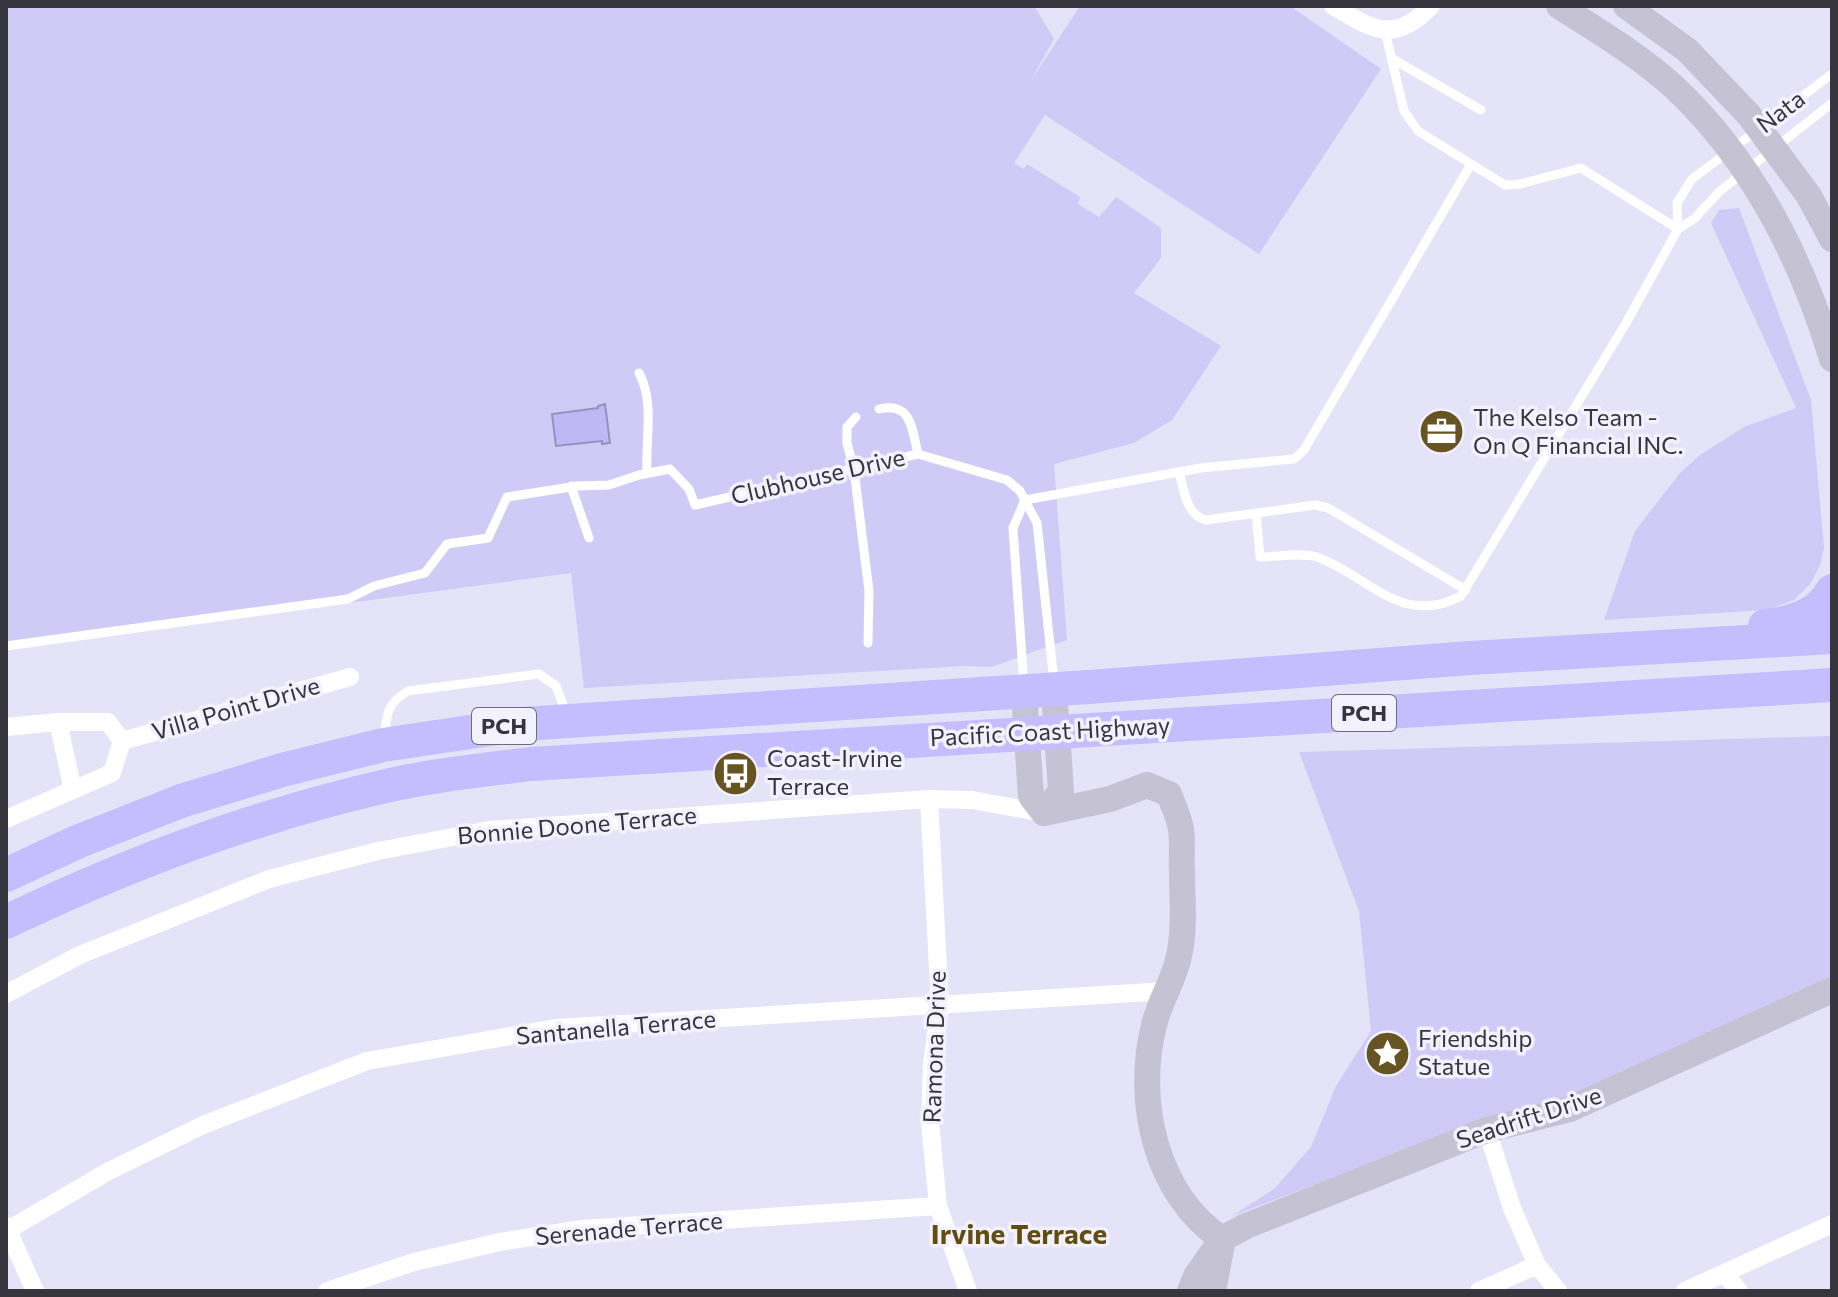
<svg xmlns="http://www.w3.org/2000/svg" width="1838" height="1297" font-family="Commissioner,sans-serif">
  <rect width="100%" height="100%" fill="#e5e3f7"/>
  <!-- green -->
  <path fill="#d0caf6" d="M6,6H1034L1054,39L1030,82L1080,6H1290L1381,69L1259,254L1045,115L1014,163L1024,169L1027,164L1080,197L1078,204L1099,217L1116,197L1161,228V258L1134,293L1221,346L1172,420L1134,443L1054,464L1067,640L991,667L965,666L584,688L571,573L6,649Z
    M1739,208L1811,400L1824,548L1820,565L1811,583L1794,600L1767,610L1604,620L1635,531L1680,473L1700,455L1744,427L1796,408L1711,223L1719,210Z
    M1832,736V977L1568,1101L1480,1122L1232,1216L1274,1189L1311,1147L1336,1086L1371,1031L1359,911L1299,752Z"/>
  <!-- water -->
  <path fill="#c0b8f5" stroke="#9791be" stroke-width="2" d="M605,404L610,443L602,444V441L556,446L552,414L598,408V406Z"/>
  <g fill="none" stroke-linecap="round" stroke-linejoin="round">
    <!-- lane -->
    <path stroke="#fff" stroke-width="9" d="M1385,31L1404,111L1418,131L1505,185L1520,184L1581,168L1678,229
      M1391,58L1481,110
      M1678,229L1677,203L1692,179L1832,74
      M639,373C655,402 645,441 647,473
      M879,409C912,401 912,430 918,454
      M856,417L847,427V443L854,470L869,591L868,643
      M1179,472C1184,490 1186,515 1206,520L1315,505L1328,508L1466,590
      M571,486L589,538
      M1025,500L1201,468L1294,459L1304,450L1471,164
      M1256,513L1260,557C1277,557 1300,552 1317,557C1368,575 1401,628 1461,596L1626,323L1678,229L1694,219L1720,191L1832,103
      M6,646L348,599L374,586L425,573L447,544L488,538L507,497L577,486L609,485L639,475L670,469L689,489L695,505L918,454L1007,480L1020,491L1037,523L1054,682
      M1024,686L1013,528L1025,500
      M384,738C387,714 386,704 408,691L539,674L556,686L567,715"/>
    <!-- street -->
    <path stroke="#fff" stroke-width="18" d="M1333,6C1372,29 1394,45 1431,6
      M58,722L73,790
      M6,727L58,722H108L122,741L350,677
      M929,799L940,1006L932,1063L930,1122L938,1206L968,1291
      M6,819L112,773L122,741
      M6,994L80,955L269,879L378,851L490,830L929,799L972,800L1044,813
      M1487,1130L1512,1208L1537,1265L1558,1291
      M6,1226L35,1291
      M8,1230L107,1172L203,1125L367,1061L556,1028L1167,991
      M1724,1273L1739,1291
      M327,1291L414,1262L500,1242L582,1229L938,1206
      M1479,1291L1537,1265
      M1685,1291L1832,1224"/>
    <!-- secondary -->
    <path stroke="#c5c2d3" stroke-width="26" d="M1559,6C1598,31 1640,56 1674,87C1753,161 1801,257 1832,359
      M1626,6L1687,50L1749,115L1809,196L1832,239
      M1024,692L1031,796L1044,813
      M1044,813L1110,799L1147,785L1169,794C1173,805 1179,817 1181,829C1183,842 1181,858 1182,871C1182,898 1185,925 1180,951C1176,977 1160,1000 1154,1025C1135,1101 1155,1194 1222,1239
      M1044,813L1061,791L1054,690
      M1190,1291L1196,1276L1222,1239L1246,1226L1487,1130L1570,1109L1832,990
      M1213,1291L1222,1244"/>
    <!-- highway -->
    <path stroke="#c6bdff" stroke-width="34" d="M1765,626C1792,623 1818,616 1832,591
      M6,875L77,842L181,801L282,770L383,745L523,724L1089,687L1470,658L1832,637
      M6,922C130,863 251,817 386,786C433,775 483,770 531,764L1832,685"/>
  </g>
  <!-- icons -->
  <defs>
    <symbol id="office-disc" viewBox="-11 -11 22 22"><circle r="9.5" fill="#652" stroke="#f3f1fd"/><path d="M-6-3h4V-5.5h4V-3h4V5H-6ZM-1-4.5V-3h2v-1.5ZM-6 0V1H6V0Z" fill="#fff"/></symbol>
    <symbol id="bus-disc" viewBox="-11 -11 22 22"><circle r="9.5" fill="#652" stroke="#f3f1fd"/><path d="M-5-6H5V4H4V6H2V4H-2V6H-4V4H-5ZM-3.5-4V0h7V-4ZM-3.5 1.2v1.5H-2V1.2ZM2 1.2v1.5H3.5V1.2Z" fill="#fff"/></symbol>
    <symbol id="sight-disc" viewBox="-11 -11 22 22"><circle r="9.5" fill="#652" stroke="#f3f1fd"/><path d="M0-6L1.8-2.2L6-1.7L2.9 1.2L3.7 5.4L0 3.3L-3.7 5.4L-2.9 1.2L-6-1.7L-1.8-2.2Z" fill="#fff"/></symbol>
  </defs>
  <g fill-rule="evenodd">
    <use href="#office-disc" x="1416" y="406" width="51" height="51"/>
    <use href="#bus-disc" x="710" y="748" width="51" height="51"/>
    <use href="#sight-disc" x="1362" y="1028" width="51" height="51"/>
  </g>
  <g text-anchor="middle" stroke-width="7" stroke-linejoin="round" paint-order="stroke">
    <!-- shield labels -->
    <g fill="#f3f1fd" stroke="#6f6e77" stroke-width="2">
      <rect x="1332" y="695" width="64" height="36" rx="6"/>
      <rect x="472" y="708" width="64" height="36" rx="6"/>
    </g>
    <g font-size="22" font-weight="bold" fill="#37363e">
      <text x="1364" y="721">PCH</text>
      <text x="504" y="734">PCH</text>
    </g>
    <!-- street labels -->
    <g font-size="24" fill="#37363e" stroke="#f3f1fd">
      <text transform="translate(1781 112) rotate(-37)" y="8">Nata</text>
      <text transform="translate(818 477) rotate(-13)" y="8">Clubhouse Drive</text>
      <text transform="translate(236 709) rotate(-16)" y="8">Villa Point Drive</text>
      <text transform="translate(1050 732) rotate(-3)" y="8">Pacific Coast Highway</text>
      <text transform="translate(577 826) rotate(-5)" y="8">Bonnie Doone Terrace</text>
      <text transform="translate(616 1028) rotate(-5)" y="8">Santanella Terrace</text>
      <text transform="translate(935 1047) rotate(-88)" y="8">Ramona Drive</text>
      <text transform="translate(1529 1118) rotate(-18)" y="8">Seadrift Drive</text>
      <text transform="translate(629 1229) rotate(-5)" y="8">Serenade Terrace</text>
    </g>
    <!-- poi labels -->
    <g font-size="24" fill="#37363e" stroke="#f3f1fd" text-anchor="start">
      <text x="1473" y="426">The Kelso Team -<tspan x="1473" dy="28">On Q Financial INC.</tspan></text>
      <text x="767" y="767">Coast-Irvine<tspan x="767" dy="28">Terrace</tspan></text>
      <text x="1418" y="1047">Friendship<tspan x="1418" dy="28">Statue</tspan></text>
    </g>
    <!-- quarter labels -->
    <g font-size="28" font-weight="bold" fill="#604d10" stroke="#f3f1fd">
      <text x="1019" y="1244">Irvine Terrace</text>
    </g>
  </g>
  <!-- border -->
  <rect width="1838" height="1297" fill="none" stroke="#37363e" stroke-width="16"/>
</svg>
